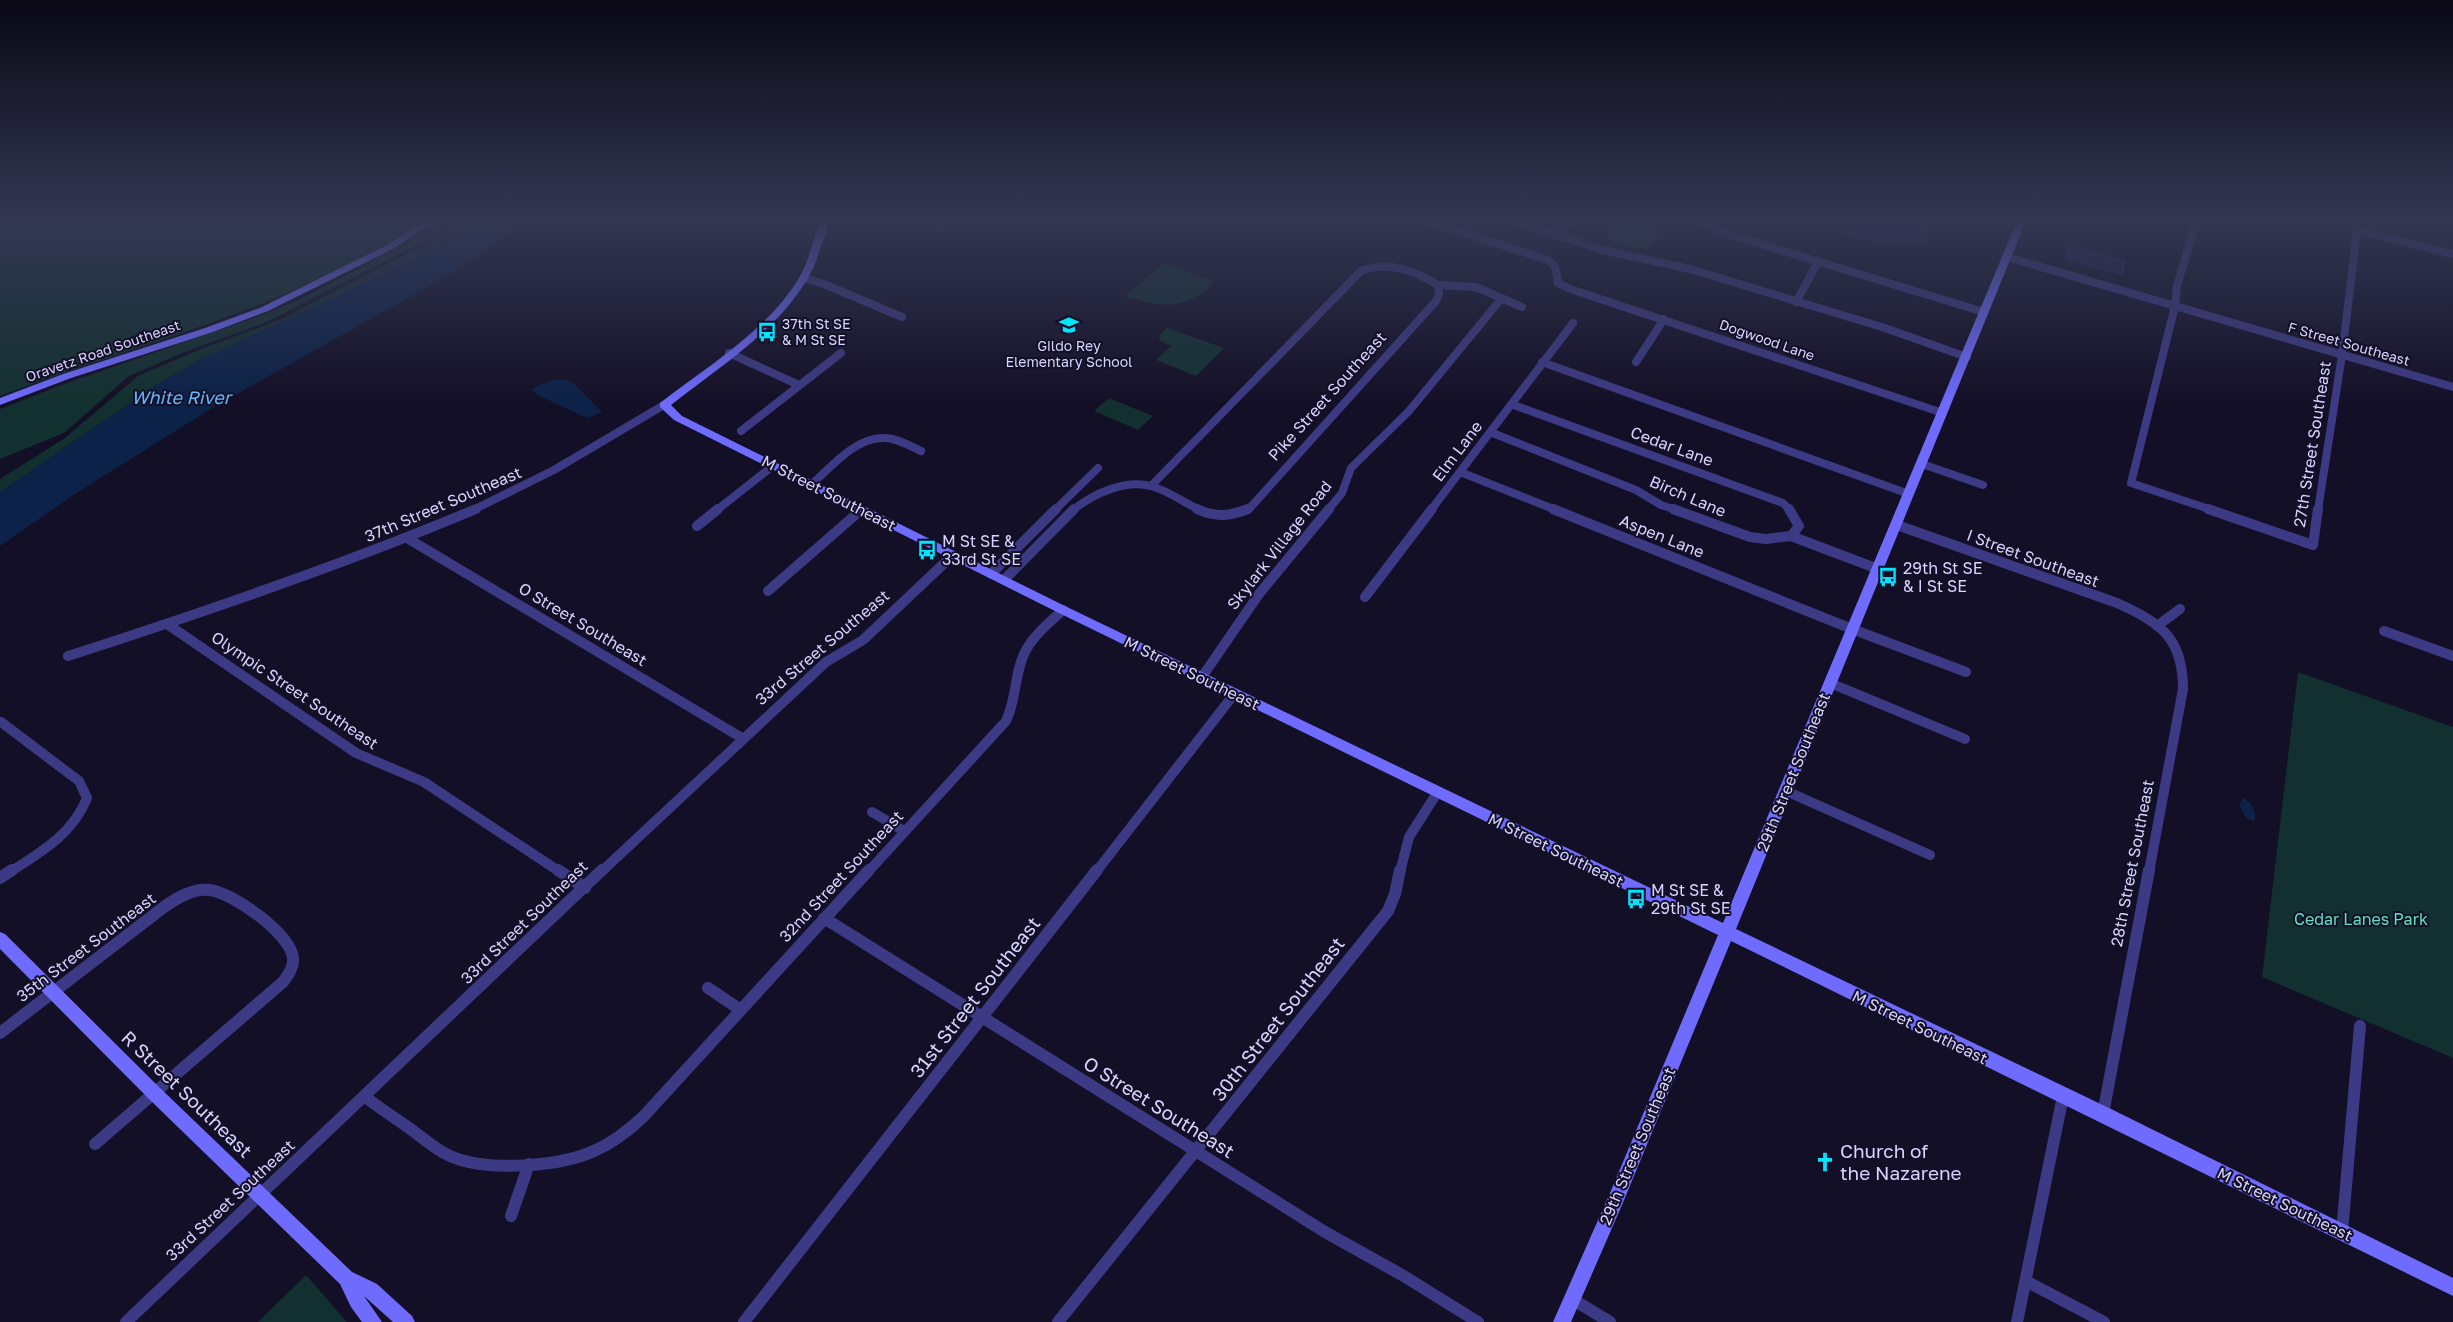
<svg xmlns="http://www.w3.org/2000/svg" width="2453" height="1322" font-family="'Golos Text',sans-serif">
  <rect width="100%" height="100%" fill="#130f26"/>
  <!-- green -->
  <path fill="#12302f" d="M0,221H423C295,307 143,342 0,396Z
    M439,221H455L427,239L267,322L182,353L129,376L64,433L0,459V409L64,384L265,314L305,297L409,242Z
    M463,221H476L415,260L202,359L166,379L0,492V479L65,438L138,376L203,348L280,320L428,243Z
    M626,221H672L654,232Z
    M1619,221H1671L1649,249L1631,248L1604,238Z
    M1167,264L1214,282C1188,311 1160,308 1125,296L1162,265Z
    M1167,328L1224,348L1196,376L1156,360L1171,346L1159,340L1160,335Z
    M1109,398L1153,416L1138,430L1094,411Z
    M2298,672L2453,727V1058L2262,977Z
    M306,1275L347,1322H258Z"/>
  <!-- water -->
  <path fill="#0c2248" d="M476,221H529L449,275L212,408L75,494L0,546V492L166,379L202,359L415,260Z
    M564,379L572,382L602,412L587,418L544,398L531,390C539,383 553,380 564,379Z
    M2243,798C2251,801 2258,812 2254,821L2246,818L2239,805Z"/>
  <!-- building -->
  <path fill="#241b47" stroke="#3b2d73" d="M1816,221H1864L1891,229L1895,221H1925L1922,229L1929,231L1922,243L1911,240L1905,244L1897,242L1895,245L1888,242L1887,244L1844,233L1815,223Z
    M2070,246L2088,249L2087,251L2125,261L2122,274L2066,259Z"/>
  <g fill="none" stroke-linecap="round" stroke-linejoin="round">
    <!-- street-far2 -->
    <path stroke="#3d3a85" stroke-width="8" d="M936,221L939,227
      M1428,221L1548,260L1555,266L1558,283L1573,290L1943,413
      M1513,221L1603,250L1690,269L1882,327L1967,357
      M1699,221L1728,234L1984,312
      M2196,221L2177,286L2175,306L2131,483L2212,510
      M1559,236L1572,221
      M2007,257L2453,387
      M803,278L824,284L902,317
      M1438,285L1476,287L1522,307
      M1796,302L1818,262
      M729,353L799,385
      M1542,362L1909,494
      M1636,362L1664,319
      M1511,404L1783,503L1790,510
      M741,431L841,353
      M1490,432L1636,490L1661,505L1676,510
      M1922,464L1983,485
      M1460,472L1556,510
      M812,484C831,467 856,437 884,438C897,438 910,446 921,451
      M1151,486L1361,271C1388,260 1415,271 1438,285L1439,294L1436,301L1249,509L1245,510
      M473,510L554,470L664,405
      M717,510L774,465
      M1055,510L1098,468
      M1073,510C1093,494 1125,479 1151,486C1169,491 1184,503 1200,510
      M1328,510L1342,493L1351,468L1409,411L1501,299
      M1431,510L1573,323
      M2318,510L2342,355L2357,230L2453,254"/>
    <!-- street-far1 -->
    <path stroke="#3d3a85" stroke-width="10" d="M1197,509C1216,518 1230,516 1248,509
      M1553,509L1852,629L1966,672
      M1673,509L1750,537L1766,539L1791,536L1878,569
      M1789,509L1799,526L1791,536
      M2208,509L2313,545L2318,509
      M1897,525L2117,603C2161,623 2183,638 2183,689L2149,872
      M697,526L718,509
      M407,538L742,738
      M991,574L1056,509
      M1004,580L1074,509
      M768,591L861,510
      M1365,597L1432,509
      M167,624L356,753L424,782L560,872
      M2157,626L2180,609
      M2384,631L2453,656
      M68,656C205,612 343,565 476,509
      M1202,677L1259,594L1329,509
      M1830,683L1965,739
      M1,722L79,781L87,798C73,834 41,852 10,872
      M1786,791L1930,855
      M872,812L904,831
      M601,872L826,662L863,640L953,555
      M868,872L1006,721C1017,699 1014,672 1026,650C1035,634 1050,622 1063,610
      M1096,872L1235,693
      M1400,872L1409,837L1437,793"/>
    <!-- street -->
    <path stroke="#3d3a85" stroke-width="12" d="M558,870L585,888
      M0,878L12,870
      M824,918L1325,1232L1402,1275L1478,1322
      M708,988L741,1010
      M0,1033L164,907C177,898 193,888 210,890C233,893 290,933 293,958C294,967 288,975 283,982L95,1144
      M365,1097C380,1108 396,1119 412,1130C424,1139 436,1150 450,1156C486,1172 561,1167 596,1150C614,1142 629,1130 643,1117L869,870
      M2103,1114L2149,870
      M511,1216L529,1164
      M2342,1232L2360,1026
      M2026,1281L2104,1322
      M1572,1299L1610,1322
      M126,1322L602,870
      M744,1322L1097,870
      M1058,1322L1388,911L1395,894L1400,870
      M2017,1322L2063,1096"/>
    <!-- secondary -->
    <path fill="#6f6bff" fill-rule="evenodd" d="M424,221H435L393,249L268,311L213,332L71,378L0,405V398L63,374L205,328L262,307L387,245Z
      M820,221H830C822,240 818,261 808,278C776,332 719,367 671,405L682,416L1067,607L1723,923L2017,221H2026L1736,929L2109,1108L2453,1278V1296L1731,941L1622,1205L1571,1322H1553L1610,1193L1718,935L1059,613L674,420L660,407V403C708,366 767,331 799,278C809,261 813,240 820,221Z
      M0,932L5,934L160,1088L352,1272L377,1284L412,1316L415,1322H393L364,1296L382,1322H362L351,1307L340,1284L148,1098L0,949Z"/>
  </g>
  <!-- sky -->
  <linearGradient id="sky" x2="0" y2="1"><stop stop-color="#0a0815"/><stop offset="0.54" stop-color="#333752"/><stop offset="1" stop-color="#333752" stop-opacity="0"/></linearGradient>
  <rect width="2453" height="406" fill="url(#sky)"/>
  <!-- icons -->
  <defs>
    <symbol id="school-bare" viewBox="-9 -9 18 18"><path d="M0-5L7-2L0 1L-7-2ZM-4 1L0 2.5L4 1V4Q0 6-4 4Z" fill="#00e5ff" stroke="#130f26" stroke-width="2.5" paint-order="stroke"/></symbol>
    <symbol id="bus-bare" viewBox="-9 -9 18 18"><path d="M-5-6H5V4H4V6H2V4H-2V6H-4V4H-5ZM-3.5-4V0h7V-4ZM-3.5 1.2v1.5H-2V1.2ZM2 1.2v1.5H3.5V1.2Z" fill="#00e5ff" stroke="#130f26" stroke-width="2.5" paint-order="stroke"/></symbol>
    <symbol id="church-bare" viewBox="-9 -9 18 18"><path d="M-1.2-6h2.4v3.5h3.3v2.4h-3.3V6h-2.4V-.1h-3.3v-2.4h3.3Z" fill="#00e5ff" stroke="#130f26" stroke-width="2.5" paint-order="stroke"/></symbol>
  </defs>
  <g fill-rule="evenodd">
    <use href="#school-bare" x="1055" y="311" width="28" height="28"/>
    <use href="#bus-bare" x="753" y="318" width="28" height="28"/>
    <use href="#bus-bare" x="913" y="536" width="28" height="28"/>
    <use href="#bus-bare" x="1874" y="563" width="28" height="28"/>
    <use href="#bus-bare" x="1622" y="885" width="28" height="28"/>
    <use href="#church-bare" x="1811" y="1148" width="28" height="28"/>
  </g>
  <g text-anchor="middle" stroke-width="4" stroke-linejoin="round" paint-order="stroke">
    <!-- far-poi labels -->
    <g font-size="14" fill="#d9d4ff" stroke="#130f26" text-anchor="start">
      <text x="782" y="329">37th St SE<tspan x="782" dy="16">&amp; M St SE</tspan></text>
      <text x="1069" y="351" text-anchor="middle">Gildo Rey<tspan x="1069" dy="16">Elementary School</tspan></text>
    </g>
    <!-- far-street labels -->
    <g font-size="14" fill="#d9d4ff" stroke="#130f26">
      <text transform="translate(1767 340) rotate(19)" y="5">Dogwood Lane</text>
      <text transform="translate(2349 344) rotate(16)" y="5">F Street Southeast</text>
      <text transform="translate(103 351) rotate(-19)" y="5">Oravetz Road Southeast</text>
    </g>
    <!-- street labels -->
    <g font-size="16" fill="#d9d4ff" stroke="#130f26">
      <text transform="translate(1327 396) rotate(-48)" y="6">Pike Street Southeast</text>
      <text transform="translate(2312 444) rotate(-81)" y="6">27th Street Southeast</text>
      <text transform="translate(1672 446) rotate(20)" y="6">Cedar Lane</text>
      <text transform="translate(1457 451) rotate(-53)" y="6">Elm Lane</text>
      <text transform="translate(829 493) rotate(27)" y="6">M Street Southeast</text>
      <text transform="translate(1688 496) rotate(23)" y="6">Birch Lane</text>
      <text transform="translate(443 504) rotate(-23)" y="6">37th Street Southeast</text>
      <text transform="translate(1662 536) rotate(22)" y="6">Aspen Lane</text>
      <text transform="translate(1279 545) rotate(-52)" y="6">Skylark Village Road</text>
      <text transform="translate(2033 558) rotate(20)" y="6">I Street Southeast</text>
      <text transform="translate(583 624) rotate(31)" y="6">O Street Southeast</text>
      <text transform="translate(822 647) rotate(-40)" y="6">33rd Street Southeast</text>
      <text transform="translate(1192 673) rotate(26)" y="6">M Street Southeast</text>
      <text transform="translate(295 690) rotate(34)" y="6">Olympic Street Southeast</text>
      <text transform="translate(1793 772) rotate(-68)" y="6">29th Street Southeast</text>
      <text transform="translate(1556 850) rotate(26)" y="6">M Street Southeast</text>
      <text transform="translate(2132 863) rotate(-79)" y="6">28th Street Southeast</text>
      <text transform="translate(841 876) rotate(-47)" y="6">32nd Street Southeast</text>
      <text transform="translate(524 922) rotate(-44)" y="6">33rd Street Southeast</text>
      <text transform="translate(86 947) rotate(-37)" y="6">35th Street Southeast</text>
      <text transform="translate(1920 1027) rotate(26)" y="6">M Street Southeast</text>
      <text transform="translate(1637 1146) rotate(-67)" y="6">29th Street Southeast</text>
      <text transform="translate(230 1200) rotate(-43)" y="6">33rd Street Southeast</text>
      <text transform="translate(2285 1204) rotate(26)" y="6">M Street Southeast</text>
    </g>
    <!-- poi labels -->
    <g font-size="16" fill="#d9d4ff" stroke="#130f26" text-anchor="start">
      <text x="942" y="547">M St SE &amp;<tspan x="942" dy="18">33rd St SE</tspan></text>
      <text x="1903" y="574">29th St SE<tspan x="1903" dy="18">&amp; I St SE</tspan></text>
      <text x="1651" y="896">M St SE &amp;<tspan x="1651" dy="18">29th St SE</tspan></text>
    </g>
    <!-- park labels -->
    <g font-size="16" fill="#5fe0c0" stroke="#130f26">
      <text x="2361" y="925">Cedar Lanes Park</text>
    </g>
    <!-- water labels -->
    <g font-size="18" font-style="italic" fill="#62b6ff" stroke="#130f26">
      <text x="181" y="404">White River</text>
    </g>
    <!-- near-street labels -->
    <g font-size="19" fill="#d9d4ff" stroke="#130f26">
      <text transform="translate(975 997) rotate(-52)" y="7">31st Street Southeast</text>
      <text transform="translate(1278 1019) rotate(-52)" y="7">30th Street Southeast</text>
      <text transform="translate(187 1094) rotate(44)" y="7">R Street Southeast</text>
      <text transform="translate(1159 1107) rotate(32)" y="7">O Street Southeast</text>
    </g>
    <!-- near-poi labels -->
    <g font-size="19" fill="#d9d4ff" stroke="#130f26" text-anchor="start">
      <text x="1840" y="1158">Church of<tspan x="1840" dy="22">the Nazarene</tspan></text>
    </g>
  </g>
</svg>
